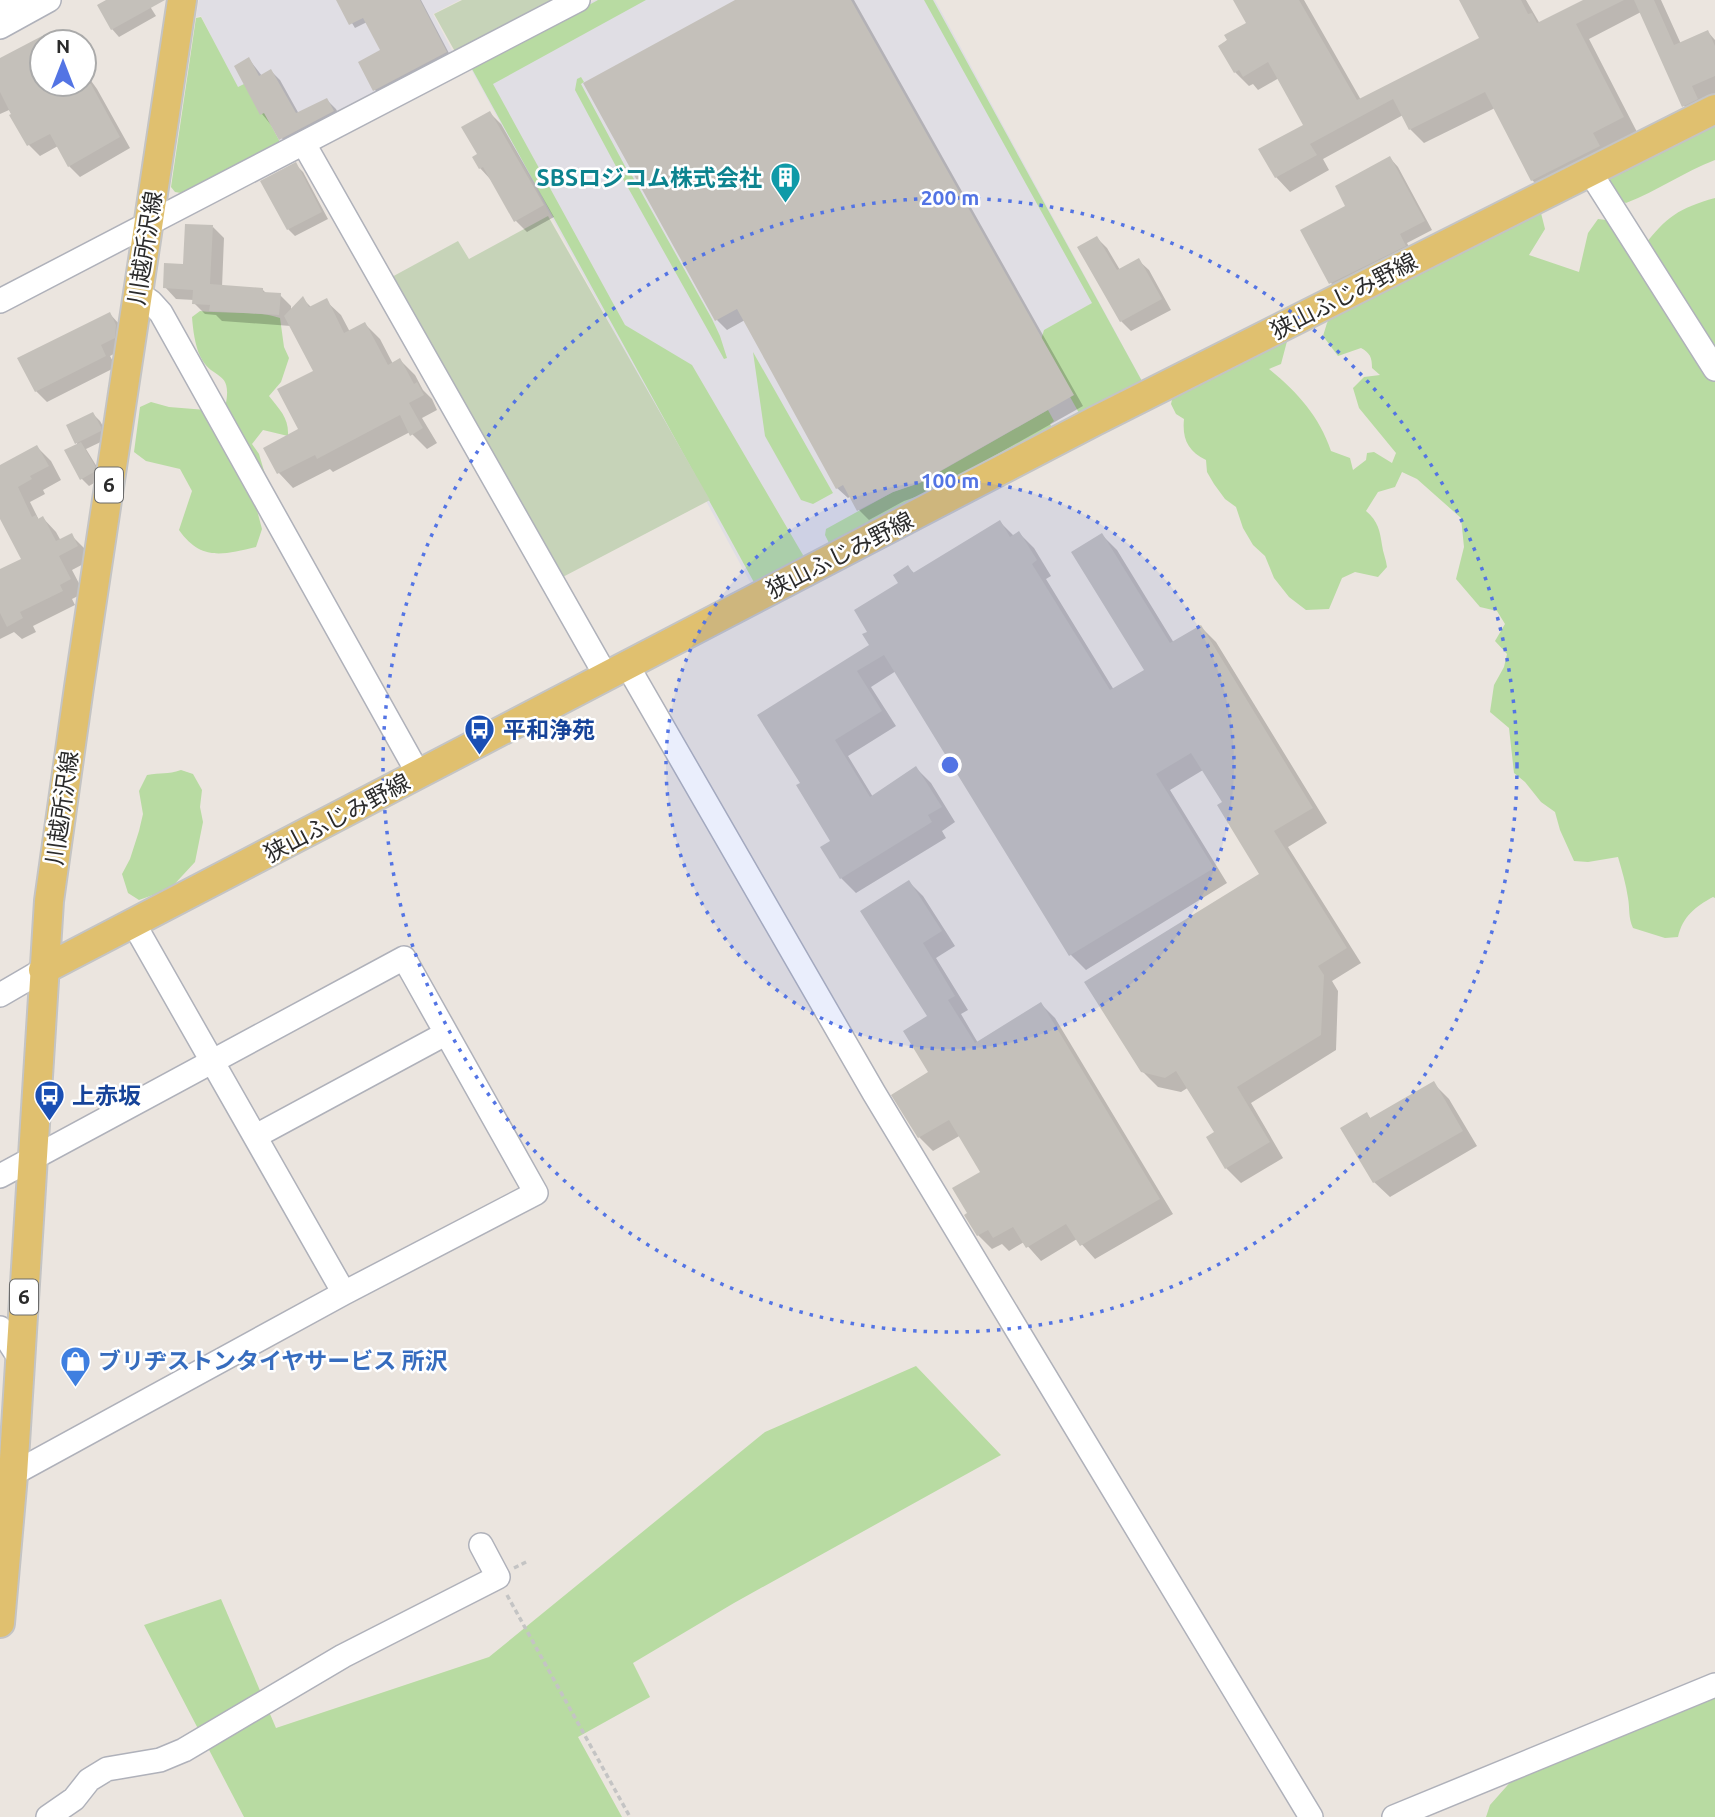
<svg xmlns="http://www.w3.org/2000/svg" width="1715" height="1817" font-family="Ubuntu,'Noto Sans JP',sans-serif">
  <rect width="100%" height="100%" fill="#ebe5df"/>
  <!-- industrial -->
  <path fill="#e0dee4" d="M199,0H460L433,14L455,56L268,150L201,16L196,17Z
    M595,0H935L1142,381L755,591L470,67Z"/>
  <!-- green -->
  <path fill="#b8dba2" d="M598,0H646L493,84L625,325L692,365L803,555L801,561L756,586L472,69Z
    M924,0H933L1143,383L1084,415L1079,413L1040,343L1044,330L1092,303Z
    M201,17L238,87L248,82L280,142L181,193L175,192L171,187L196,18Z
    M581,77L584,82L581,84L626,168L619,172L575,90L577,79Z
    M1715,120V160C1684,172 1657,191 1626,203L1614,196L1607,186L1608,176Z
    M630,172L712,319L720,336L727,358L724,359L622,177Z
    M1715,198V898L1713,897C1695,907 1683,916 1678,937L1665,938L1633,928C1628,917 1630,909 1628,898C1626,884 1622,871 1618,857L1588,862L1574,861L1560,830L1555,812L1541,802L1525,782L1514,773L1509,728L1490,712L1494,685L1504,667L1507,654L1495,641L1505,624L1497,611L1480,607L1456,579L1464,547L1461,518L1417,479L1402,472L1395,487L1378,492L1366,511C1378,521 1380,531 1382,545C1383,553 1386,559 1387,567L1378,577L1355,572L1342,578L1329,609L1306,610L1289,597L1274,578L1265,556L1253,545L1243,528L1236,507L1225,499L1214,484L1207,472L1206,460C1188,451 1182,439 1184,419L1176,414L1171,404L1174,391L1224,361L1243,364L1252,349L1290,330L1281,364L1269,369C1298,393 1319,416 1331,451L1350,458L1353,470L1366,460L1367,453L1374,452L1392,463L1396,453L1359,408L1353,388L1364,377L1380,375L1372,368C1372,357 1370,353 1361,348L1338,356L1323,336L1327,323L1334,311L1540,209L1545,229L1529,255L1579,272L1588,233L1598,219L1615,221L1644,246C1666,217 1679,208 1715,198Z
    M200,311C226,314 257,310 280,318L284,347L289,358L281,382L269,396C280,410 289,418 288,436L263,430L252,444L259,454L267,481L254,499L262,529L256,547C222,555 201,561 179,530L192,491L180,469L146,461L134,452L140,407L151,402L169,407L206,410L226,403C232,369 212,381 200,356C195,345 193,330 192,317Z
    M753,352L833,493L813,504L801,500L765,436Z
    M1048,410L1054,421L1050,424L1053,429L832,549L825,535L826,529L893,492L920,483Z
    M181,770L193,774L202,790L200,807L203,822L195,862L170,889L139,900L128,893L122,874L130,859L139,831L143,814L139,791L147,775C161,772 167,775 181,770Z
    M916,1366L1001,1455L734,1603L633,1663L650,1697L578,1737L622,1817H244L144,1625L221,1599L276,1728L489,1657L765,1432Z
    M1715,1693V1817H1486L1490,1805L1514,1778Z"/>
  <!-- cemetery -->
  <path fill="#c6d3b8" d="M462,0H569L458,57L434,14Z
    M548,216L710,500L559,579L390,278L458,241L469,259Z"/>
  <!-- shadow -->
  <path fill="#0003" d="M110,0H146L156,16L119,37L112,29Z
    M338,0H421L451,57L379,94L375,90L382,51L367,22L355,28Z
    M738,0H854L1083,406L930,492L904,501L869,520L859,510L851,496L848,498L837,488L745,320L727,330L717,320Z
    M1235,0H1304L1361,100L1481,39L1461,0H1526L1540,24L1587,0H1661L1681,44L1708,32L1715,40V96L1698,120L1684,106L1641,12L1589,39L1637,132L1606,148L1613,161L1547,194L1532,180L1495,108L1424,143L1410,129L1403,115L1323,159L1329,170L1290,192L1276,177L1261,150L1305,125L1279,78L1258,90L1253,84L1249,86L1235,72L1220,46L1248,23Z
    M57,30L69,42H42V84H84V71L97,89L130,148L80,177L69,166L58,146L40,156L29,145L9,110L0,114V60Z
    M249,59L262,76L271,71L280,80L299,114L327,100L336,109L342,121L290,148L262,114Z
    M490,113L501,124L554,217L527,232L516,221L491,180L480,168L479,155Z
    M1390,158L1398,167L1432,230L1407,243L1413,255L1340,292L1331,283L1302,230L1348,206Z
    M296,165L303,172L328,219L295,236L288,229Z
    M213,227L224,238L222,287L262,289L267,294L280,295L291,306V312L303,299L312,308L326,301L341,315L350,332L365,324L380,339L393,364L400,360L415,375L423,390L432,399L437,410L422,418L437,443L427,449L410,432L333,472L330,469L293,488L279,473L265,448L300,430L315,371L291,326L222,321L216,315L205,314L194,303V300L176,299L165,287L185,266Z
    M1097,238L1107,248L1120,270L1138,260L1149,270L1171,310L1131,331L1121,321Z
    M110,314L120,325L125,348L110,356L116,367L47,402L36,391Z
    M93,414L100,421L108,435L107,439L86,449L102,475L101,479L89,486L82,479L77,443Z
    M37,447L51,461L61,480L43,490L45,494L30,502L39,520L43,518L56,532L61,541L71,535L85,549L91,560L72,570L84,593L72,599L75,605L33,626L36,632L22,639L14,632L0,639V571L23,560L0,516V467Z
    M1000,522L1014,536L1019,533L1034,548L1051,576L1046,579L1114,690L1146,670L1102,535L1117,550L1174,643L1201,627L1216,642L1327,823L1288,847L1361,963L1332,981L1338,991L1336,1050L1251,1103L1283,1158L1241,1183L1226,1168L1217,1132L1189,1087L1181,1092L1158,1087L1142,1071L1261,874L1224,803L1203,770L1170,790L1227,883L1086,970L1071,955L896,671L871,687L896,726L848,756L873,797L916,768L931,783L955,822L942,831L946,838L856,893L841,878L833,841L802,784L759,716L871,646L870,632L901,583L908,567L915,574Z
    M909,882L923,896L955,946L936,958L968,1010L961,1014L978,1043L1041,1004L1055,1018L1173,1214L1095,1259L1077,1239L1041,1261L1024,1242L1009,1251L1002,1244L992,1249L978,1235L983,1172L961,1135L933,1151L919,1137L931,1072L929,1017Z
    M1433,1083L1449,1099L1477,1146L1390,1197L1374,1182L1367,1114L1372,1120Z"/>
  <!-- building -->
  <path fill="#c4c0ba" d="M106,0H165L111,30L97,5Z
    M336,0H420L447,52L373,91L358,62L380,50L363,18L349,25Z
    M735,0H851L1074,395L919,483L893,492L857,511L843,485L836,489L737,309L715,321L583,83Z
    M1233,0H1299L1357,100L1479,38L1459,0H1521L1528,14L1532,13L1537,23L1583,0H1624L1576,24L1624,117L1593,133L1600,146L1531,181L1485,92L1409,130L1393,99L1310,144L1317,155L1275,178L1258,149L1303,125L1268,62L1243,77L1239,70L1234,73L1218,46L1227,40L1224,35L1246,23Z
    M1634,0H1654L1674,45L1708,30L1715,46V76L1692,86L1698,99L1682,107Z
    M42,36V84H56L59,89L69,84H91L120,137L68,167L50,134L27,146L9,115L11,114L0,92V58Z
    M249,57L259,76L271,69L296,113L327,98L334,111L279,140L264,113L260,115L234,66Z
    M490,111L544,205L514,222L483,167L479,169L472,157L477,154L461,127Z
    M1390,156L1425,221L1400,234L1406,246L1329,284L1300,230L1345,206L1335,186Z
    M296,162L322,212L287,230L260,181Z
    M185,224L213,225L210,284L263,288V292L281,293L279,315L209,311L210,305L192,304L193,290L163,288L164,263L183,264Z
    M1097,236L1117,270L1139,258L1162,299L1120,322L1077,247Z
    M303,296L309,307L327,298L344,333L365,322L388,365L400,358L414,384L417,382L424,395L409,403L423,428L410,436L400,415L317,459L315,455L277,474L263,448L298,429L277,389L313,371L284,316Z
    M110,312L116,325L115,338L101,345L106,356L35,392L17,358Z
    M93,412L101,427V431L75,444L66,425Z
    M81,442L95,466L94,472L80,480L64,450Z
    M37,445L49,466L30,476L32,479L18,487L32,517L36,515L38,519L43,516L56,541L72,533L78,546L59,556L71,579L60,585L63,591L20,612L23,618L7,627L0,613V569L21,559L0,519V465Z
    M1000,520L1010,537L1019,531L1037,560L1032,564L1110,690L1144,670L1071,552L1102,533L1170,643L1201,625L1313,808L1274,831L1347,948L1318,966L1324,975L1321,1035L1237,1087L1270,1142L1225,1169L1206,1137L1214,1132L1176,1071L1165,1078L1141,1072L1084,982L1259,874L1217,805L1222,802L1191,753L1156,774L1214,868L1069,956L884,655L857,671L882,711L835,740L870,797L916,766L942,807L928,815L932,822L840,879L820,847L830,841L796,785L800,783L757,715L869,645L862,634L867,632L854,610L898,583L893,575L908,565L913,573Z
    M909,880L942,931L923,943L955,996L948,1000L975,1043L1041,1002L1160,1199L1080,1246L1066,1224L1026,1248L1013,1227L993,1238L988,1230L977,1236L964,1215L967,1213L952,1188L980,1172L949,1120L918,1138L891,1095L928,1072L903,1031L927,1016L860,911Z
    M1434,1081L1463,1131L1373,1183L1340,1128L1367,1112L1370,1118Z"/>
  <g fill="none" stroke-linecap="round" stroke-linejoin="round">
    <defs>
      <path id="minor" d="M0,7L14,0
        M0,27L49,0
        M304,144L606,676
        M1590,172L1715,369
        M138,293L151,302L161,313L419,775
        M0,301L578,0
        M627,665L874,1093L1311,1817
        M134,924L344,1293
        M0,995L43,970
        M256,1136L445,1034
        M0,1176L404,958L536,1193L344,1293L0,1481
        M0,1328L20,1359
        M48,1817L74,1799L89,1780L107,1769L160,1760L184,1750L343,1656L498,1577L481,1545
        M1394,1817L1715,1685"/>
      <path id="major" d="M43,970L1095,421L1715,109
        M0,1623L13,1475L49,901L79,687L182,0"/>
    </defs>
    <!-- minor casing -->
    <use href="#minor" stroke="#afb1ba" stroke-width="26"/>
    <!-- major casing -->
    <use href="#major" stroke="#c4c4c4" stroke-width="32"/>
    <!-- path -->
    <path stroke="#c4c4c4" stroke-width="3.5" stroke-dasharray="5 3.5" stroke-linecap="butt" d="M514,1568L528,1561
      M507,1595L630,1817"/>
    <!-- minor -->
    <use href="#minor" stroke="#fff" stroke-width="23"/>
    <!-- major -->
    <use href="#major" stroke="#e0c06f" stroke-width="28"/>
  </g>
  <!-- distance rings -->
  <circle cx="950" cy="765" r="284" fill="#5374e4" fill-opacity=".12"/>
  <g fill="none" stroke="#5374e4" stroke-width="3.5" stroke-dasharray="3.5 7">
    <circle cx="950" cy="765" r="284"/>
    <circle cx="950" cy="765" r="567"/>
  </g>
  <!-- icons -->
  <defs>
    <symbol id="building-pin" viewBox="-11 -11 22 30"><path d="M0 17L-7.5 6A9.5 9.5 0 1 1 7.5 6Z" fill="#0f9aa8" stroke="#fff"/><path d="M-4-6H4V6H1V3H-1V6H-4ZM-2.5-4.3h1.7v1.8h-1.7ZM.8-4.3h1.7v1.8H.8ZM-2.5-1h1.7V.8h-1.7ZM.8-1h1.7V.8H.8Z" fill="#fff"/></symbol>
    <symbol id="bus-pin" viewBox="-11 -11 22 30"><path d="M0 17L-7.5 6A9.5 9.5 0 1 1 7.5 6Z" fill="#1a4fb4" stroke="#fff"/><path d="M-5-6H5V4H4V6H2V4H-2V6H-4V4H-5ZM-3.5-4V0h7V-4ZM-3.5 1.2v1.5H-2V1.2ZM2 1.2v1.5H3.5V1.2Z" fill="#fff"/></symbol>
    <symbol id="shop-pin" viewBox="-11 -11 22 30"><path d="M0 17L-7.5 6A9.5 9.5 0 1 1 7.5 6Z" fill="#3f7fe0" stroke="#fff"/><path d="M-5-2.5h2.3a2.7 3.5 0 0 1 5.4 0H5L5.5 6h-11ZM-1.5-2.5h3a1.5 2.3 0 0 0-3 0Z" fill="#fff"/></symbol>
  </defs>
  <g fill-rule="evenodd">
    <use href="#building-pin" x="768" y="160" width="35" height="47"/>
    <use href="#bus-pin" x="462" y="712" width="35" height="47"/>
    <use href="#bus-pin" x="32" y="1078" width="35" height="47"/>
    <use href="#shop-pin" x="58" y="1344" width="35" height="47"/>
  </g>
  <g text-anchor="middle" stroke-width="5" stroke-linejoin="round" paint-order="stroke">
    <!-- shield labels -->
    <g fill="#fff" stroke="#6b6b6b" stroke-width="2">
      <rect x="95" y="467.5" width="28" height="35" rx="5"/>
      <rect x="10" y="1279.5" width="28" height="35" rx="5"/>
    </g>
    <g font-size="21" font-weight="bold" fill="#2b2b2b">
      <text x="109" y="492">6</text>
      <text x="24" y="1304">6</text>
    </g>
    <!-- culture labels -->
    <g font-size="23" font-weight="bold" fill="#0d838f" stroke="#fff" text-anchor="end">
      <text x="762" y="186">SBSロジコム株式会社</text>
    </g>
    <!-- street labels -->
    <g font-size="23" fill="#2b2b2b" stroke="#fff">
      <text transform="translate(145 248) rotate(-81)" y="8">川越所沢線</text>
      <text transform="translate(1344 296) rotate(-27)" y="8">狭山ふじみ野線</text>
      <text transform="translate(840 555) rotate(-27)" y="8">狭山ふじみ野線</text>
      <text transform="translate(62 808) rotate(-82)" y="8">川越所沢線</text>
      <text transform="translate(337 818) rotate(-28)" y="8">狭山ふじみ野線</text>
    </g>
    <!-- transit labels -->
    <g font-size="23" font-weight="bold" fill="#164399" stroke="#fff" text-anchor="start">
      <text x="503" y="738">平和浄苑</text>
      <text x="72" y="1104">上赤坂</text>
    </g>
    <!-- shop labels -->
    <g font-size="23" font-weight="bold" fill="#366cbe" stroke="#fff" text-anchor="start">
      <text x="98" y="1369">ブリヂストンタイヤサービス 所沢</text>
    </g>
  </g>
  <circle cx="950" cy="765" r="10" fill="#5374e4" stroke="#fff" stroke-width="3.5"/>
  <g font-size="21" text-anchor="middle" font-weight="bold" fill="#5374e4" stroke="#fff" stroke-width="5" stroke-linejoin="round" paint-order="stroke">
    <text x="950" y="205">200 m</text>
    <text x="950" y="488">100 m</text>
  </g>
  <!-- north arrow -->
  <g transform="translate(63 63)"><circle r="33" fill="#ffffff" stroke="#aaaaaa" stroke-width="2"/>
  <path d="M0-5L12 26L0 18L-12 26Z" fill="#5374e4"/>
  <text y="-10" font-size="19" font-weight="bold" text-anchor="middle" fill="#2b2b2b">N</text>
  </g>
</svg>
